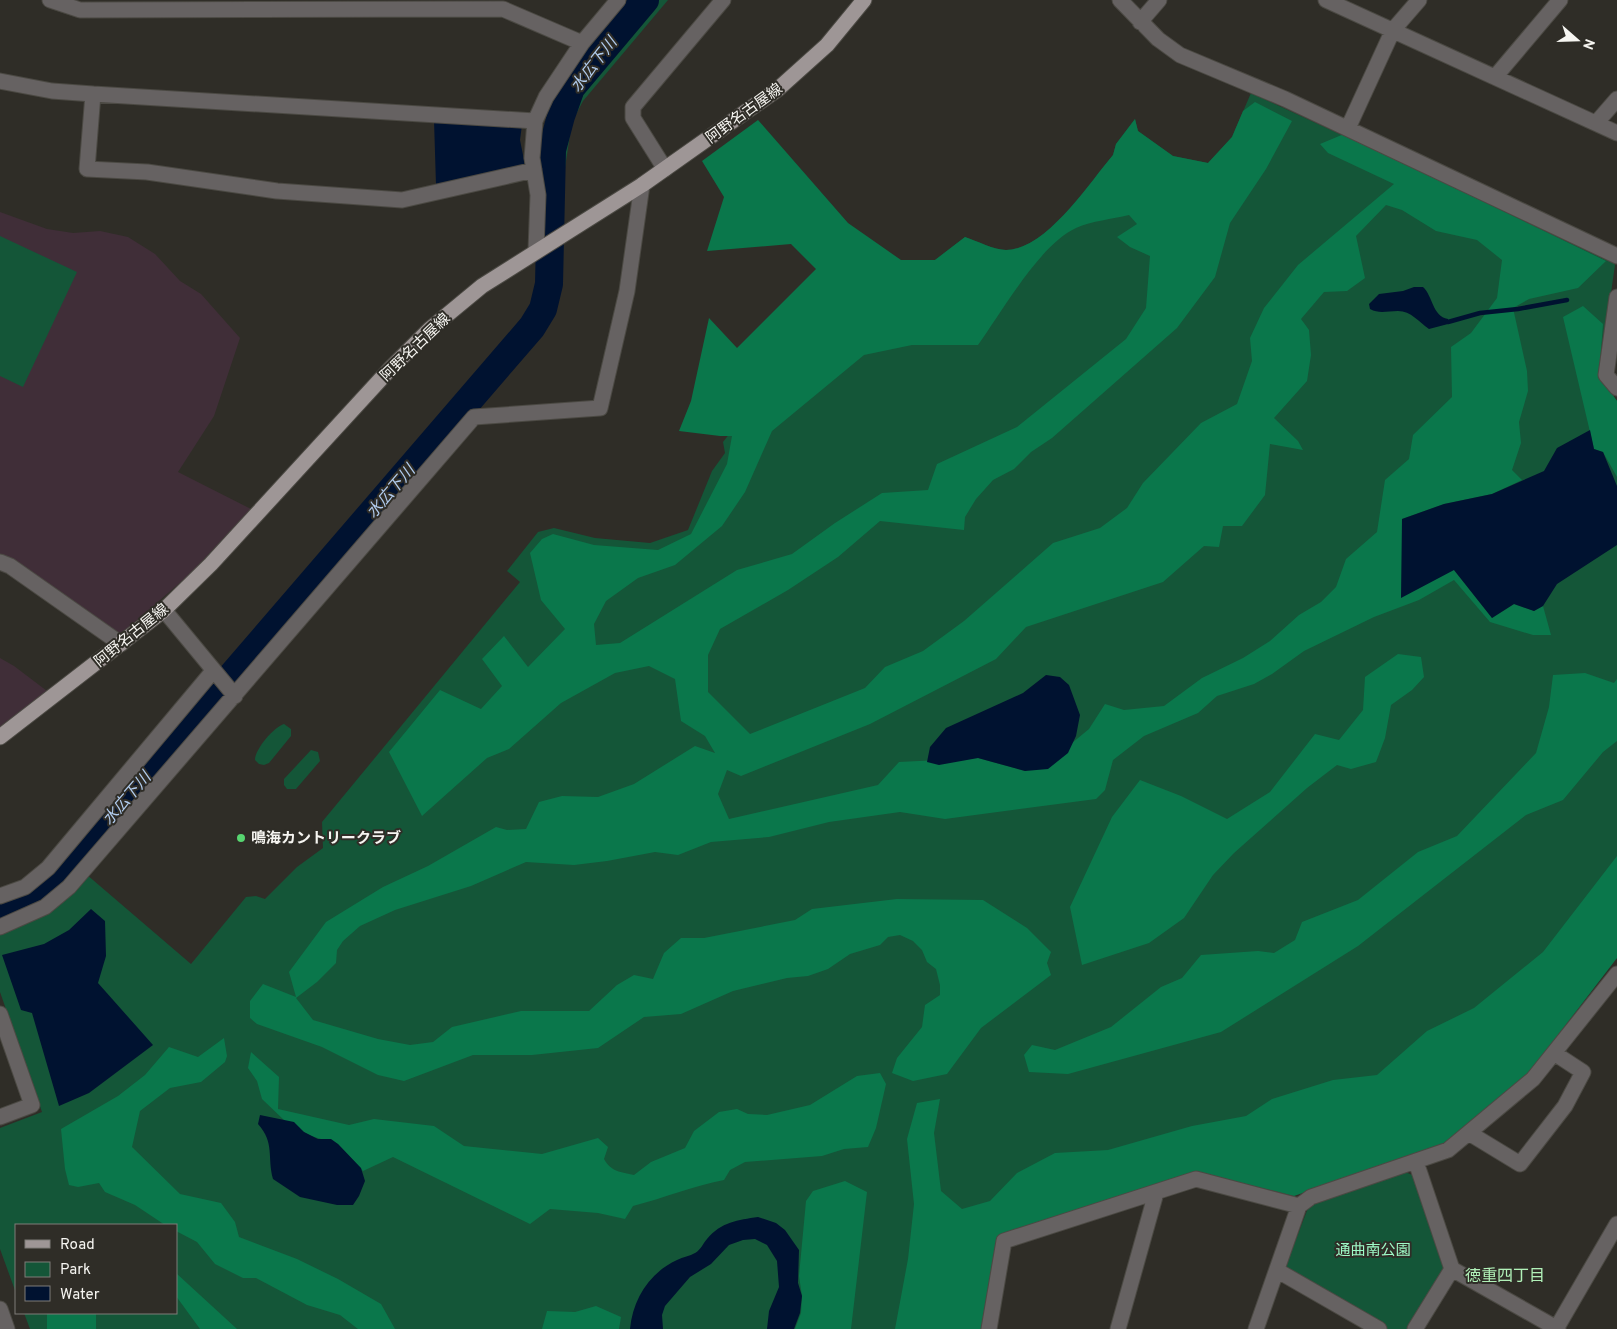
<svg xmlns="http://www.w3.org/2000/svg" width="1617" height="1329" font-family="Overpass,'Noto Sans JP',sans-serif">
  <rect width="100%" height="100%" fill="#2f2d27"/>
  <!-- commercial -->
  <path fill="#402e38" d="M0,212L47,229L73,233L100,231L128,237L155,254L180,281L201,294L240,338L214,416L178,472L251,509L190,574L122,633L114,632L0,555Z
    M0,658L14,666L47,691L0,727Z"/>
  <!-- green -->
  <path fill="#145638" d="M650,0H668L583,101L572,122L564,174L563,221L552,228C554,177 554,126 581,82Z
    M1251,93L1612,260L1615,265L1599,376L1617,401V958L1294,1196L1196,1172L998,1236L981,1329H30L24,1313H176V1225H16V1293L0,1249V1128L42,1112L0,992V934L86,874L191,964L246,897L256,896L265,899L297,867L323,848L322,822L520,582L507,571L538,532L554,528L595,538L650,543L688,530L712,471L725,453L723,442L741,419L901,260H935L965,237C977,241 994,250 1006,250C1046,250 1090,183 1113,155L1116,144L1135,119L1138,131L1173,156L1208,163L1232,137Z
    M0,236L77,272L23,387L0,376Z
    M284,724L291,729V736L269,763L264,765L259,764L255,760C255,749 274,727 284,724Z
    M311,750L318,752L320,761L296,789H287L284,785V779Z
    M1405,1172L1415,1176L1443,1262V1272L1409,1329H1385L1289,1275L1286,1265L1308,1208L1313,1203Z"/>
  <!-- forest -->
  <path fill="#0a774b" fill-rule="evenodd" d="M1255,102L1292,121L1266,169L1230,223L1215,277L1177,328L1052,438L1031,452L1014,469L993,480L976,499L965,517L964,530L880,521L838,557L788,590L720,629L708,655V692L750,734L865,688L885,667L923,651L964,621L1053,543L1100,528L1127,508L1143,483L1201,423L1237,404L1252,361L1250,338L1264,308L1298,265L1394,184L1328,153L1320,144L1344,134L1606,261L1578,288L1529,299L1513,308L1527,371L1528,391L1519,422L1521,443L1512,470L1522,480L1492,494L1444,504L1402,519L1454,570L1492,618L1514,604L1534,611L1543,606L1551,635H1533L1490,622L1454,580L1419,600L1374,617L1304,651L1272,674L1254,684L1217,696L1198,713L1144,736L1113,760L1105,790L1096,799L945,819L900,812L829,822L769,837L711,842L678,855L655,852L607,861L574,865L526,862L471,886L395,910L360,926L343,941L337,950L336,963L317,982L296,998L313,1020L378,1039L410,1045L433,1042L452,1027L521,1011H589L617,985L634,975L653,979L664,953L681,938H704L795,920L812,909L897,899L983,900L1027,928L1051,952L1047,963L1051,975L981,1028L947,1074L913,1081L892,1073L897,1058L922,1027L925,1005L940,995V985L936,969L927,962L922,950L913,941L900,935L888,937L880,945L850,954L828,969L808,976L787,978L733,991L681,1014L644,1017L598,1048L532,1055H473L404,1081L378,1075L322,1047L257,1024L250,1018V1001L263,984L296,997L289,972L326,922L383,887L428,866L496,827L507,830L526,829L539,802L562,796L598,797L634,784L695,746L715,753L705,736L681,721L675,679L649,666L615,673L561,703L509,749L487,758L422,816L389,752L440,690L481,709L502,686L482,659L504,636L528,667L565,629L541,600L530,553L542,539L553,534L594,545L658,550L691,534L727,464L732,436H720L679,431L691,401L709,318L737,348L816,269L791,244L707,251L724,197L702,161L758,120L848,223L901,260H935L965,237C977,241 994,250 1006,250C1046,250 1089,183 1113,155L1116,144L1135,119L1138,131L1173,156L1208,163L1232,137L1243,111ZM1386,205L1402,210L1436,231L1477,240L1502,260L1497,298L1471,333L1451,347L1452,397L1413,435L1409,459L1385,480L1377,532L1346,559L1336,587L1321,602L1299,615L1270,641L1243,658L1202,678L1164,706L1124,710L1105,704L1089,729L1072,743L1025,771L978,758L899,762L878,785L729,819L718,794L727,770L741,776L870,724L996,659L1026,627L1163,582L1204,546L1219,547L1223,526H1242L1265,495L1270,444L1303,450L1298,441L1274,418L1307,381L1311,355L1309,330L1301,319L1324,292L1347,291L1365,278L1356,236ZM1129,215L1137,224L1117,237L1130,247L1150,256L1146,308L1126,339L1017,427L937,464L928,490L882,493L835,523L792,554L737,570L620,643L596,645L594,624L606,601L638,578L675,565L722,526L745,492L772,431L864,355L912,345H978C1002,312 1040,244 1076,228C1092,221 1112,219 1129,215Z
    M1583,306L1603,324L1599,376L1617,401V477L1603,452L1594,449L1563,317Z
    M1398,654L1421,657L1424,677L1412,690L1391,705L1385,738L1376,762L1351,769L1337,765L1307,788L1234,853L1213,875L1184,918L1149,943L1082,965L1070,907L1112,817L1140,780L1181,796L1227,819L1270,792L1315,734L1339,740L1363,710L1365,677Z
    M1585,673L1614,683L1617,679V741L1603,752L1563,800L1526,815L1358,946L1221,1032L1068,1074L1029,1072L1024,1055L1032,1045L1055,1050L1111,1027L1161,987L1182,978L1201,955L1258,951L1274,953L1295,940L1302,922L1358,900L1418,852L1457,836L1536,753L1549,707L1553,675Z
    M1617,856V958L1528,1074L1443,1145L1294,1196L1196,1172L998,1236L981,1329H895L908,1259L914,1204L907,1139L917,1103L940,1099L934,1133L941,1191L962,1209L990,1201L1017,1173L1055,1153L1108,1150L1192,1126L1246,1116L1272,1099L1333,1080L1377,1075L1427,1031L1474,1008L1543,952Z
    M224,1038L227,1056L225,1062L201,1082L170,1088L140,1111L132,1147L180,1194L221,1203L235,1222L239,1237L297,1259L338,1279L381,1304L395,1329H358L340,1315L307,1305L256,1278H243L215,1264L197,1242L176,1231V1225H165L135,1205L105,1192L99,1183L78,1187L69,1185L65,1169L61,1129L118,1096L145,1075L169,1047L198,1057Z
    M251,1052L279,1077L278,1109L349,1125L374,1119L434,1126L464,1146L542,1154L598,1138L608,1147L604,1159C611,1172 621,1172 634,1175L651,1162L685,1148L694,1131L719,1112L737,1109L748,1114L767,1115L810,1105L857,1076L880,1073L886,1084L876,1128L868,1147L844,1149L822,1156L745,1162L730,1170L724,1180C693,1186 664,1198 633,1206L625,1219L598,1213L550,1209L530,1224L393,1157L363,1171L338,1144L311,1136L285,1121L262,1099L257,1081L248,1068Z
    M845,1181L867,1192L851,1329H795L801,1313L802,1296L799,1276L806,1201L813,1191Z
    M176,1273L237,1329H200L176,1296Z
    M596,1306L621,1317L619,1329H542L547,1311L575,1312Z
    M47,1313H96V1329H47Z"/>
  <!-- water -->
  <path fill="#001230" d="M434,120L522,125L520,140L525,165L436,185Z
    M1414,287H1423C1433,296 1432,316 1448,319V324L1429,329C1419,322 1411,311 1398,311C1387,311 1379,314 1370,309L1369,304L1379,294L1403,291Z
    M1590,430L1594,449L1603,452L1617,486V545L1557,584L1543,606L1534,611L1514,604L1492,618L1454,570L1401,598L1402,519L1444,504L1492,494L1544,471L1557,448Z
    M1046,675L1060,677L1069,685L1080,715L1076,736L1068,753L1048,769L1025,771L978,758L939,765L927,762L930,747L946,728L1023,693Z
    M91,909L105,921L106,956L98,983L153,1045L89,1093L59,1106L32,1013L21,1010L2,955L44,944L69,930Z
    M260,1115L294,1122L304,1132L318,1139H331L338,1144L361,1168L365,1181L359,1196L353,1205H337L300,1197L273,1179C267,1157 275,1143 258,1124Z
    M758,1217L776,1223L785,1230L799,1250L798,1283L802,1296L800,1313L794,1329H767L769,1311L779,1287L777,1261L767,1245L755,1239L743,1240L729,1245L711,1264L690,1277L665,1306L662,1315L663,1329H630C633,1299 649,1273 677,1260C683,1257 690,1256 695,1253C701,1250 703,1243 707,1239C721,1222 738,1220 758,1217Z"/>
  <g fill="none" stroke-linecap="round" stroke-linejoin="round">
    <!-- stream -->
    <path stroke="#001230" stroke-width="4.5" d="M1448,322L1480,313L1518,309L1567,300"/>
    <!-- river -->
    <path stroke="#001230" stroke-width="28" d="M0,912L34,898L59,876L532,327L543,309L549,284L552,150L561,116L571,88L645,0"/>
    <defs>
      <path id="minor" d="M50,0L80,10L503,9L582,43
        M1120,0L1158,39L1180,55L1285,99L1617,256
        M1326,0L1617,133
        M1140,22L1159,0
        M1495,77L1560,0
        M0,81L52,91L93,94L87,169L147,172L277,191L402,200L534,170
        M93,94L535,121
        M1597,122L1617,99
        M1348,128L1393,30L1419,0
        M665,169L633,118V107L723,0
        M536,250L538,195L532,158L535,121L546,97L582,43L618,0
        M1617,297L1606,375L1617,388
        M0,562L10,566L121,644
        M164,610L235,696
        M0,896L25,887L48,868L213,671
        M0,927L45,907L69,887L474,417L600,408L627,291L642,185
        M0,1014L32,1105L0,1117
        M1469,1133L1520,1164L1565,1106L1583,1072L1554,1053
        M1416,1162L1452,1269L1558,1329
        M1278,1271L1379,1329
        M0,1309L7,1329
        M989,1329L1004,1241L1196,1179L1299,1206L1311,1197L1448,1150L1533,1079L1617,974
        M1118,1329L1156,1193
        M1256,1329L1299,1206
        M1415,1329L1452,1269
        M1556,1329L1617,1224"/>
      <path id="major" d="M0,737L164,610L211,564L390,369L430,329L482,286L642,185L778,89L827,45L864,0"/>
    </defs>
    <!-- minor casing -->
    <use href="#minor" stroke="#4b4943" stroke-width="17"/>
    <!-- major casing -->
    <use href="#major" stroke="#4b4943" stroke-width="17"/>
    <!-- minor -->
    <use href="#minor" stroke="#666262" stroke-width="15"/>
    <!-- major -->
    <use href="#major" stroke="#9e9696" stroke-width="15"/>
  </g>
  <!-- markers -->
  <circle fill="#57d570" stroke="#2f2d27" stroke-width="2" cx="241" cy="838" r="5"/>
  <g text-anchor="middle" stroke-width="4" stroke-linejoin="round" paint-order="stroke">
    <!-- street labels -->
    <g font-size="15" fill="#f6f5f1" stroke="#2f2d27">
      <text transform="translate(744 113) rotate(-36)" y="5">阿野名古屋線</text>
      <text transform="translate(415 347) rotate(-44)" y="5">阿野名古屋線</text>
      <text transform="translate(131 635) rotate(-39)" y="5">阿野名古屋線</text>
    </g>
    <!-- poi labels -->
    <g font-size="15" font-weight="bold" fill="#f6f5f1" stroke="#2f2d27" text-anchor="start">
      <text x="251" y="843">鳴海カントリークラブ</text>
    </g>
    <!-- park labels -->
    <g font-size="15" fill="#9efac7" stroke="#2f2d27">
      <text x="1373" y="1255">通曲南公園</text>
    </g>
    <!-- water labels -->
    <g font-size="16" font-style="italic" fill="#b1ccee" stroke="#2f2d27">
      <text transform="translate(593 64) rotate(-52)" y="6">水広下川</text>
      <text transform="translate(390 491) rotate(-49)" y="6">水広下川</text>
      <text transform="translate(126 798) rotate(-49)" y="6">水広下川</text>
    </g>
    <!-- neighbourhood labels -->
    <g font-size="16" fill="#b1f1b8" stroke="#2f2d27">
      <text x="1505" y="1281">徳重四丁目</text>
    </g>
  </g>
  <!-- legend -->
  <rect x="15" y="1224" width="162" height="90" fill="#2f2d27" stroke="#7f7d78"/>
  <rect x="25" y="1240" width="25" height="8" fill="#9e9696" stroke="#7f7d78"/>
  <text x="60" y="1249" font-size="15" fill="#f6f5f1">Road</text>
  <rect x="25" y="1262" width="25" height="15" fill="#145638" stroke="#7f7d78"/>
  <text x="60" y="1274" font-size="15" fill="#f6f5f1">Park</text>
  <rect x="25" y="1286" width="25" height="15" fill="#001230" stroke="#7f7d78"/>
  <text x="60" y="1299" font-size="15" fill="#f6f5f1">Water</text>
  <!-- north arrow -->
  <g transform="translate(1577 40) rotate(110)" stroke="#2f2d27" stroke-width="4" paint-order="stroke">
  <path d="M0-4L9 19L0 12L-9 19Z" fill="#f6f5f1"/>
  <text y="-8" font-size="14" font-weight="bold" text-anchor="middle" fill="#f6f5f1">N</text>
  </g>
</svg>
